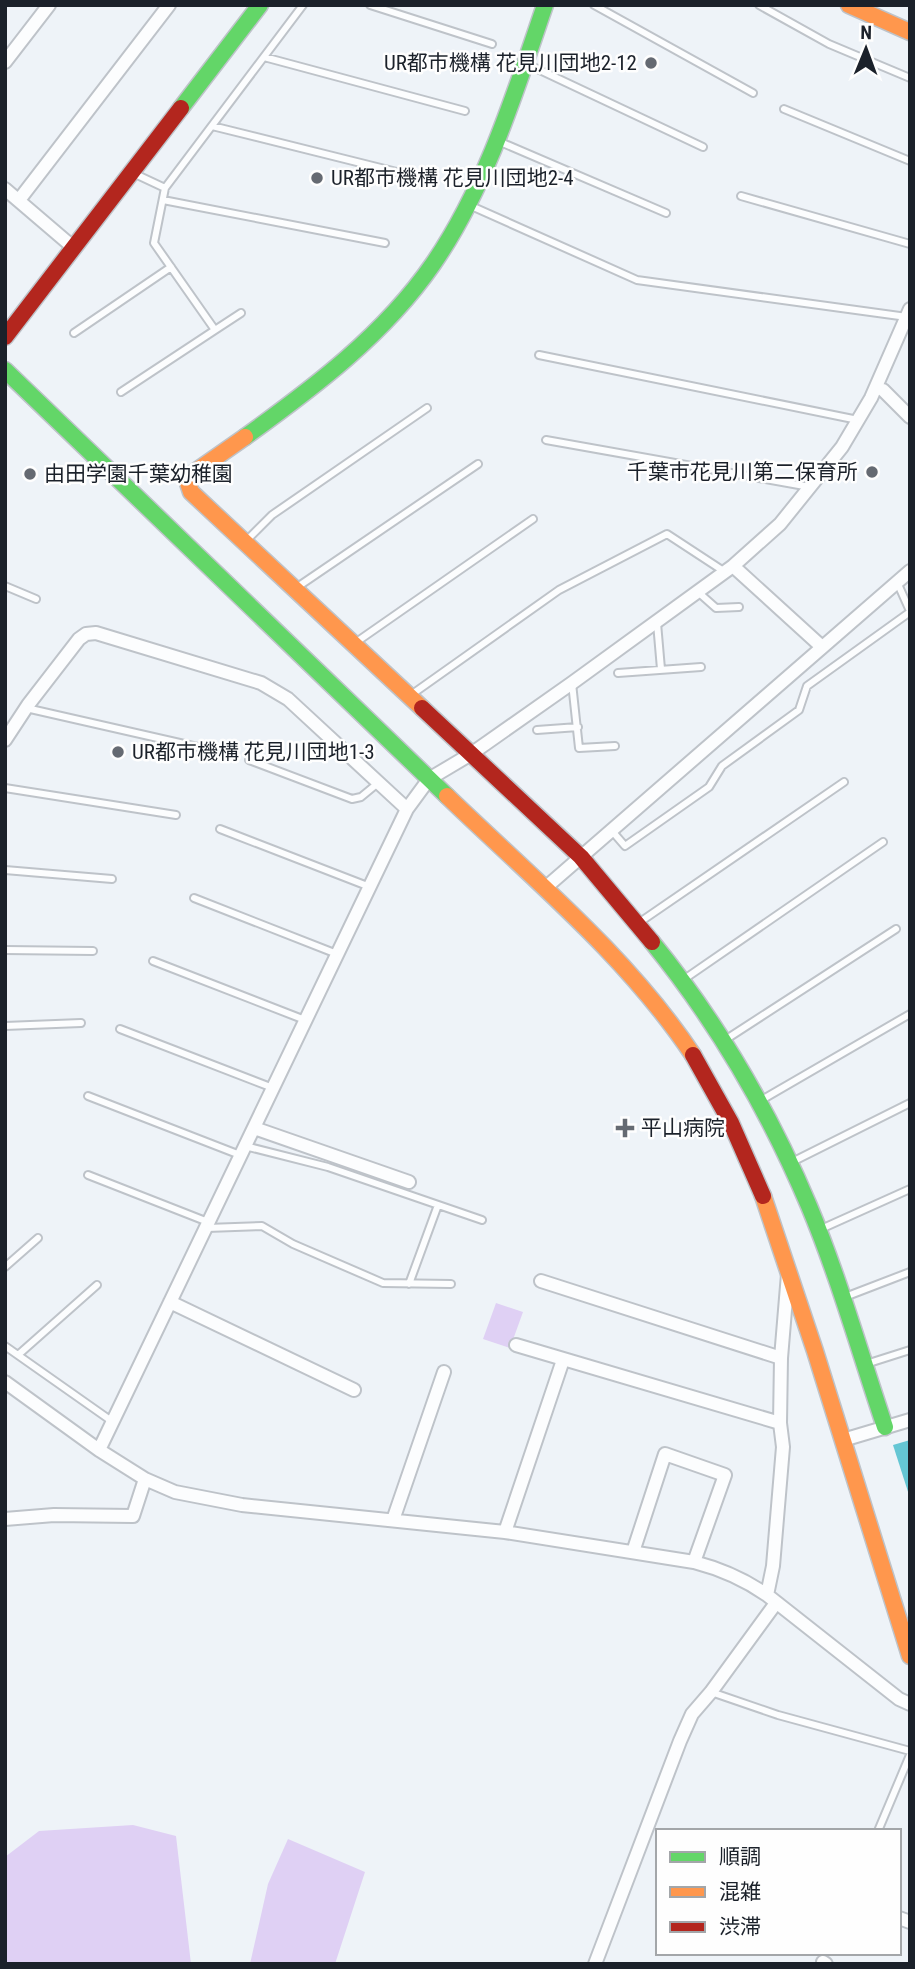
<svg xmlns="http://www.w3.org/2000/svg" width="915" height="1969" font-family="'Roboto Condensed','Noto Sans JP',sans-serif">
  <rect width="100%" height="100%" fill="#eef3f8"/>
  <!-- green -->
  <path fill="#dfd0f4" d="M496,1303L523,1312L510,1348L483,1339Z
    M133,1825L176,1836L191,1964H5V1857L39,1831Z
    M288,1839L365,1872L335,1964H250L268,1884Z"/>
  <!-- water -->
  <path fill="#65c6d4" d="M910,1440V1498L893,1445Z"/>
  <g fill="none" stroke-linecap="round" stroke-linejoin="round">
    <defs>
      <path id="lane" d="M370,5L492,44
        M594,5L753,93
        M759,5L829,44L910,78
        M264,57L465,111
        M527,64L703,147
        M784,109L910,161
        M212,126L421,178
        M498,141L666,213
        M133,173L165,188L303,5
        M741,196L910,244
        M163,200L385,243
        M469,205L637,280L907,317
        M215,330L241,313
        M74,333L171,267
        M539,355L858,420
        M121,392L215,330L154,243L165,188
        M546,440L810,487
        M246,541L272,515L427,408
        M897,582L910,611
        M5,586L36,599
        M296,588L478,464
        M698,592L716,608L739,607
        M657,623L661,669
        M355,643L533,519
        M618,673L701,667
        M572,683L579,748L615,746
        M411,695L559,590L667,534L725,572
        M26,708L215,751
        M537,730L578,727
        M249,760L352,799L361,797L378,783
        M5,788L176,815
        M220,829L370,887
        M612,831L625,846L709,787L722,766L799,710L807,686L910,612
        M5,870L112,879
        M194,898L337,954
        M640,922L844,782
        M5,950L93,951
        M153,961L305,1020
        M683,980L883,842
        M5,1026L81,1023
        M120,1029L273,1088
        M725,1040L896,929
        M88,1096L240,1155
        M760,1101L910,1014
        M245,1146L328,1167L482,1220
        M792,1162L910,1103
        M88,1175L208,1222
        M207,1228L262,1226L293,1244L383,1283L451,1284
        M821,1229L910,1189
        M5,1267L38,1238
        M409,1284L438,1205
        M845,1297L910,1272
        M5,1346L113,1422
        M18,1355L97,1285
        M866,1364L910,1350
        M711,1692L778,1715L910,1751
        M878,1831L910,1755"/>
      <path id="street" d="M5,62L49,5
        M5,189L74,248
        M19,200L169,5
        M883,390L910,417
        M733,566L822,647
        M5,740L28,705L79,639L86,634L96,633L261,683L288,699L407,809
        M544,889L910,571
        M254,1128L409,1182
        M541,1281L781,1358
        M170,1302L354,1390
        M516,1345L780,1423
        M5,1382L99,1450L145,1479L175,1492L242,1505L505,1532L694,1562C721,1569 744,1579 767,1595L899,1699L910,1704
        M843,1440L910,1420
        M99,1450L407,809L429,779L471,754L572,683L733,566L780,524L842,447L871,398L910,309
        M5,1519L54,1515L133,1516L145,1479
        M393,1520L444,1372
        M505,1532L563,1360
        M633,1552L665,1454L725,1475L694,1562
        M767,1595L773,1566L783,1447L780,1423L781,1358L788,1274
        M899,1918L910,1922
        M823,1962L826,1964
        M595,1964L680,1741L692,1714L711,1692L776,1603"/>
      <path id="fast" d="M181,108L260,5
        M5,370L447,796
        M245,437C313,388 384,335 433,264C486,187 515,93 545,5
        M652,942C717,1022 769,1111 809,1206C839,1278 860,1353 885,1427"/>
      <path id="slow" d="M849,5L910,32
        M245,437L192,474L188,483L191,492L422,708
        M447,796C532,878 627,956 693,1055
        M763,1196L815,1351L910,1656"/>
      <path id="jam" d="M5,337L181,108
        M422,708L581,857L652,942
        M693,1055L731,1123L763,1196"/>
    </defs>
    <!-- lane casing -->
    <use href="#lane" stroke="#bec3c9" stroke-width="10"/>
    <!-- street casing -->
    <use href="#street" stroke="#bec3c9" stroke-width="16"/>
    <!-- fast casing -->
    <use href="#fast" stroke="#bec3c9" stroke-width="19"/>
    <!-- slow casing -->
    <use href="#slow" stroke="#bec3c9" stroke-width="19"/>
    <!-- jam casing -->
    <use href="#jam" stroke="#bec3c9" stroke-width="19"/>
    <!-- lane -->
    <use href="#lane" stroke="#fcfdfe" stroke-width="6"/>
    <!-- street -->
    <use href="#street" stroke="#fcfdfe" stroke-width="12"/>
    <!-- fast -->
    <use href="#fast" stroke="#63d668" stroke-width="16"/>
    <!-- slow -->
    <use href="#slow" stroke="#ff974d" stroke-width="16"/>
    <!-- jam -->
    <use href="#jam" stroke="#b3261e" stroke-width="16"/>
  </g>
  <!-- markers -->
  <g fill="#656a72" stroke="#fefefe" stroke-width="2.5">
    <circle cx="651" cy="63" r="7"/>
    <circle cx="317" cy="178" r="7"/>
    <circle cx="872" cy="472" r="7"/>
    <circle cx="30" cy="474" r="7"/>
    <circle cx="118" cy="752" r="7"/>
    <path d="M621.5 1117.5h7v7h7v7h-7v7h-7v-7h-7v-7h7z"/>
  </g>
  <g text-anchor="middle" stroke-width="5" stroke-linejoin="round" paint-order="stroke">
    <!-- poi labels -->
    <g font-size="21" fill="#1b212a" stroke="#fefefe" text-anchor="start">
      <text x="637" y="70" text-anchor="end">UR都市機構 花見川団地2-12</text>
      <text x="331" y="185">UR都市機構 花見川団地2-4</text>
      <text x="858" y="479" text-anchor="end">千葉市花見川第二保育所</text>
      <text x="44" y="481">由田学園千葉幼稚園</text>
      <text x="132" y="759">UR都市機構 花見川団地1-3</text>
      <text x="641" y="1135">平山病院</text>
    </g>
  </g>
  <!-- border -->
  <rect width="915" height="1969" fill="none" stroke="#1b212a" stroke-width="14"/>
  <!-- legend -->
  <rect x="656" y="1829" width="245" height="126" fill="#fefefe" stroke="#a3a6a9" stroke-width="2"/>
  <rect x="670" y="1852" width="35" height="10" fill="#63d668" stroke="#a3a6a9" stroke-width="2"/>
  <text x="719" y="1864" font-size="21" fill="#1b212a">順調</text>
  <rect x="670" y="1887" width="35" height="10" fill="#ff974d" stroke="#a3a6a9" stroke-width="2"/>
  <text x="719" y="1899" font-size="21" fill="#1b212a">混雑</text>
  <rect x="670" y="1922" width="35" height="10" fill="#b3261e" stroke="#a3a6a9" stroke-width="2"/>
  <text x="719" y="1934" font-size="21" fill="#1b212a">渋滞</text>
  <!-- north arrow -->
  <g transform="translate(866 49) rotate(1)" stroke="#fefefe" stroke-width="5" paint-order="stroke">
  <path d="M0-5L12 26L0 18L-12 26Z" fill="#1b212a"/>
  <text y="-10" font-size="19" font-weight="bold" text-anchor="middle" fill="#1b212a">N</text>
  </g>
</svg>
